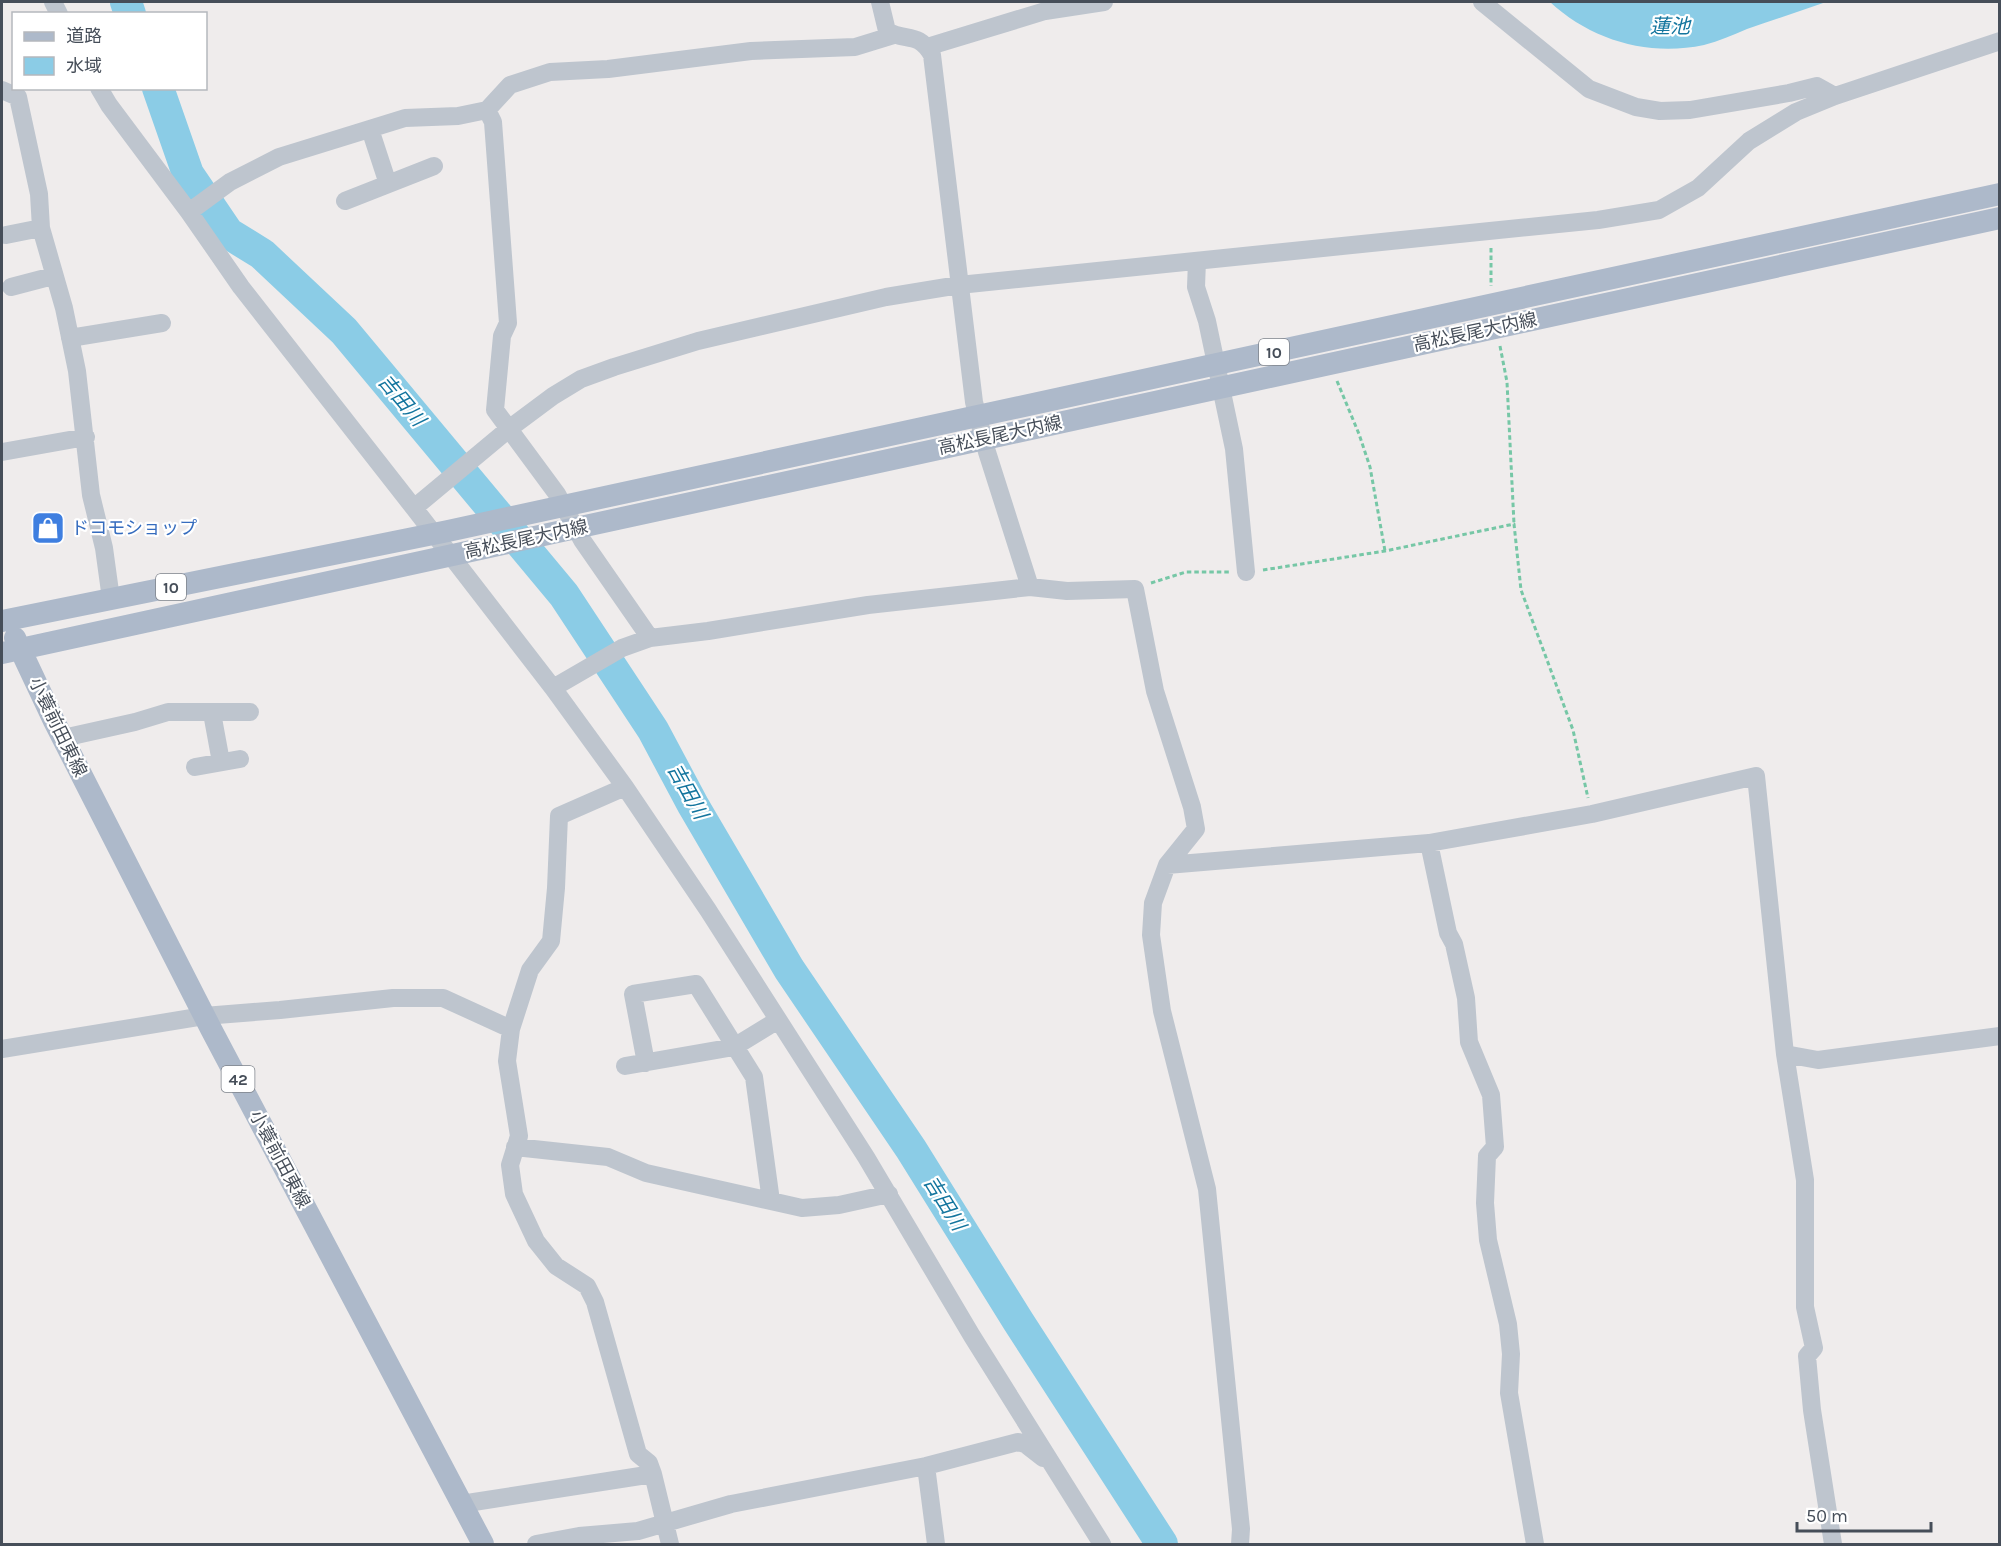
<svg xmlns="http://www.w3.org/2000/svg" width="2001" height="1546" font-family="Karla,'Noto Sans JP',sans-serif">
  <rect width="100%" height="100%" fill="#efecec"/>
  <!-- water -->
  <path fill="#8bcce6" d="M1550,2H1826C1800,11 1774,20 1747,29C1733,35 1719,41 1704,45C1648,57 1591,40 1550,2Z"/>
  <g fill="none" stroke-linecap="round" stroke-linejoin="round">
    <!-- river -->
    <path stroke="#8bcce6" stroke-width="32" d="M126,2L130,14
      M158,88L188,174L228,233L262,254L344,331L564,595L653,730L693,805L789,969L911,1149L1018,1321L1162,1544"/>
    <!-- path -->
    <path stroke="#76c7a6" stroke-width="3" stroke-dasharray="4.5 3" stroke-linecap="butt" d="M1491,248V286
      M1500,346L1507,382L1514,524
      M1337,381L1359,434L1370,467L1385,551
      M1263,570L1385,551L1514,524L1521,590L1573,730L1588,798
      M1151,583L1186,572H1230"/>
    <!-- minor -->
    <path stroke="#bec5ce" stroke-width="18" d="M53,2L59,14
      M880,2L887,31C906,42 918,31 932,55L974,402L987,452L1030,587
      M1482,2L1589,89L1636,107L1660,111L1690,110L1789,93L1817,86L1835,96
      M927,47L1045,11L1104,2
      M99,88L109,105L189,212L241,287L414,508L553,688L625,787L708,910L866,1157L972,1336L1102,1544
      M2,90L18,97L39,194L41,228L64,308L77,371L91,495L104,548L111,599
      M487,110L493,122L508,323L502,336L495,410L557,494L582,540L650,638
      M370,129L388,184
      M345,201L434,166
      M189,212L230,182L279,157L405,118L458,116L487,110L510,85L550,72L608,69L751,51L855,47L894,35
      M6,235L41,228
      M1197,261L1196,287L1207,321L1234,449L1246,572
      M11,287L53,276
      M70,338L162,323
      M2,452L86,437
      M414,508L510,428L553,396L581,379L614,367L698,341L886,297L959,285L1598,220L1659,210L1698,188L1749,141L1796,112L1835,96L2000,41
      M553,688L622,648L650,638L708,631L868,605L1030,587L1067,591L1135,589L1155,691L1192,807L1196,829L1167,865L1153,903L1151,935L1162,1011L1207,1189L1241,1529L1240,1544
      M212,713L221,762
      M63,738L135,722L168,712H250
      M195,767L240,759
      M625,787L559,816L556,888L551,941L530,970L511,1029L507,1061L519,1136L510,1165L514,1194L536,1241L556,1266L587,1286L595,1302L638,1454L649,1463L653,1474L670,1544
      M1429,843L1448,933L1454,944L1466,998L1469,1042L1491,1095L1495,1147L1487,1156L1485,1203L1488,1240L1508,1324L1511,1354L1509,1393L1535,1544
      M1167,865L1429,843L1592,814L1756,776L1785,1054L1805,1180V1307L1814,1348L1807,1356L1812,1410L1833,1544
      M2,1049L204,1016L280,1010L393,998H443L511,1029
      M1785,1054L1818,1060L2000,1036
      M646,1063L633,994L696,984L754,1077L771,1201
      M625,1066L734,1047L778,1020
      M515,1147L608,1157L646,1173L802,1208L839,1205L889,1194
      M926,1466L936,1544
      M461,1504L653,1474
      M536,1544L579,1536L638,1531L731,1504L926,1466L1018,1442L1025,1444L1043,1458"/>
    <!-- major -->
    <path stroke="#adb9ca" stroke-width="22" d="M2,621L448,531L2000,194
      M15,638L54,721L211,1029L483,1544
      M2,653L2000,218"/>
  </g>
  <!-- icons -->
  <defs>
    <symbol id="shop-square" viewBox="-11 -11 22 22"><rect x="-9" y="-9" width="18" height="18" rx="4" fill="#3f7fe0" stroke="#fff"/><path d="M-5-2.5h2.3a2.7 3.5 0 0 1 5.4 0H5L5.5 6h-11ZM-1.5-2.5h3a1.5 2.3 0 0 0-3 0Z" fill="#fff"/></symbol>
  </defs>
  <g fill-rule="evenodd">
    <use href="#shop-square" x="29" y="509" width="38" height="38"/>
  </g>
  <g text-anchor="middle" stroke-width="4.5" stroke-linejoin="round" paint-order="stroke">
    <!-- shield labels -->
    <g fill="#fff" stroke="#7e838b" stroke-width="1.5">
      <rect x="1259" y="339" width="30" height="26" rx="4.5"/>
      <rect x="156" y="574" width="30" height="26" rx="4.5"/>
      <rect x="221.5" y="1066" width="33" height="26" rx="4.5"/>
    </g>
    <g font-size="16" font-weight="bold" fill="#464e59">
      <text x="1274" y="358">10</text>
      <text x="171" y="593">10</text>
      <text x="238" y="1085">42</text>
    </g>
    <!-- street labels -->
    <g font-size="18" fill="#464e59" stroke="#fff">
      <text transform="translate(1475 332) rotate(-12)" y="6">高松長尾大内線</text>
      <text transform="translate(1000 435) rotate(-12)" y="6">高松長尾大内線</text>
      <text transform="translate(526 539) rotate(-12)" y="6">高松長尾大内線</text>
      <text transform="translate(58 727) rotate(64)" y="6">小蓑前田東線</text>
      <text transform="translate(280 1159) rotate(62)" y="6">小蓑前田東線</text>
    </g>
    <!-- shop labels -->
    <g font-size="18" fill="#366cbe" stroke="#fff" text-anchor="start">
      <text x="71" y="534">ドコモショップ</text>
    </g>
    <!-- water labels -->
    <g font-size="20" font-style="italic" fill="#13759e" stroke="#fff">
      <text x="1670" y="33">蓮池</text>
      <text transform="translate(402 400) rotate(50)" y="7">吉田川</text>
      <text transform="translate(688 791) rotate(61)" y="7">吉田川</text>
      <text transform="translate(945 1203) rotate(58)" y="7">吉田川</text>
    </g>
  </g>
  <!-- border -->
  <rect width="2001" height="1546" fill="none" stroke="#464e59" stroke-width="6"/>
  <!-- legend -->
  <rect x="12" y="12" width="195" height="78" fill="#ffffff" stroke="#b5b8bd" stroke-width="1.5"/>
  <rect x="24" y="32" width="30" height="9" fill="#adb9ca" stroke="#b5b8bd" stroke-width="1.5"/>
  <text x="66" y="42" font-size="18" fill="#464e59">道路</text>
  <rect x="24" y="57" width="30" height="18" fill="#8bcce6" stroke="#b5b8bd" stroke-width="1.5"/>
  <text x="66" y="72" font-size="18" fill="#464e59">水域</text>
  <!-- scale -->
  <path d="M1797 1522v9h134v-9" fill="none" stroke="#464e59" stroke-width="3"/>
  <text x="1806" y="1522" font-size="18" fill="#464e59" stroke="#ffffff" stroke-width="4.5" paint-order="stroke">50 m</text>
</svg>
